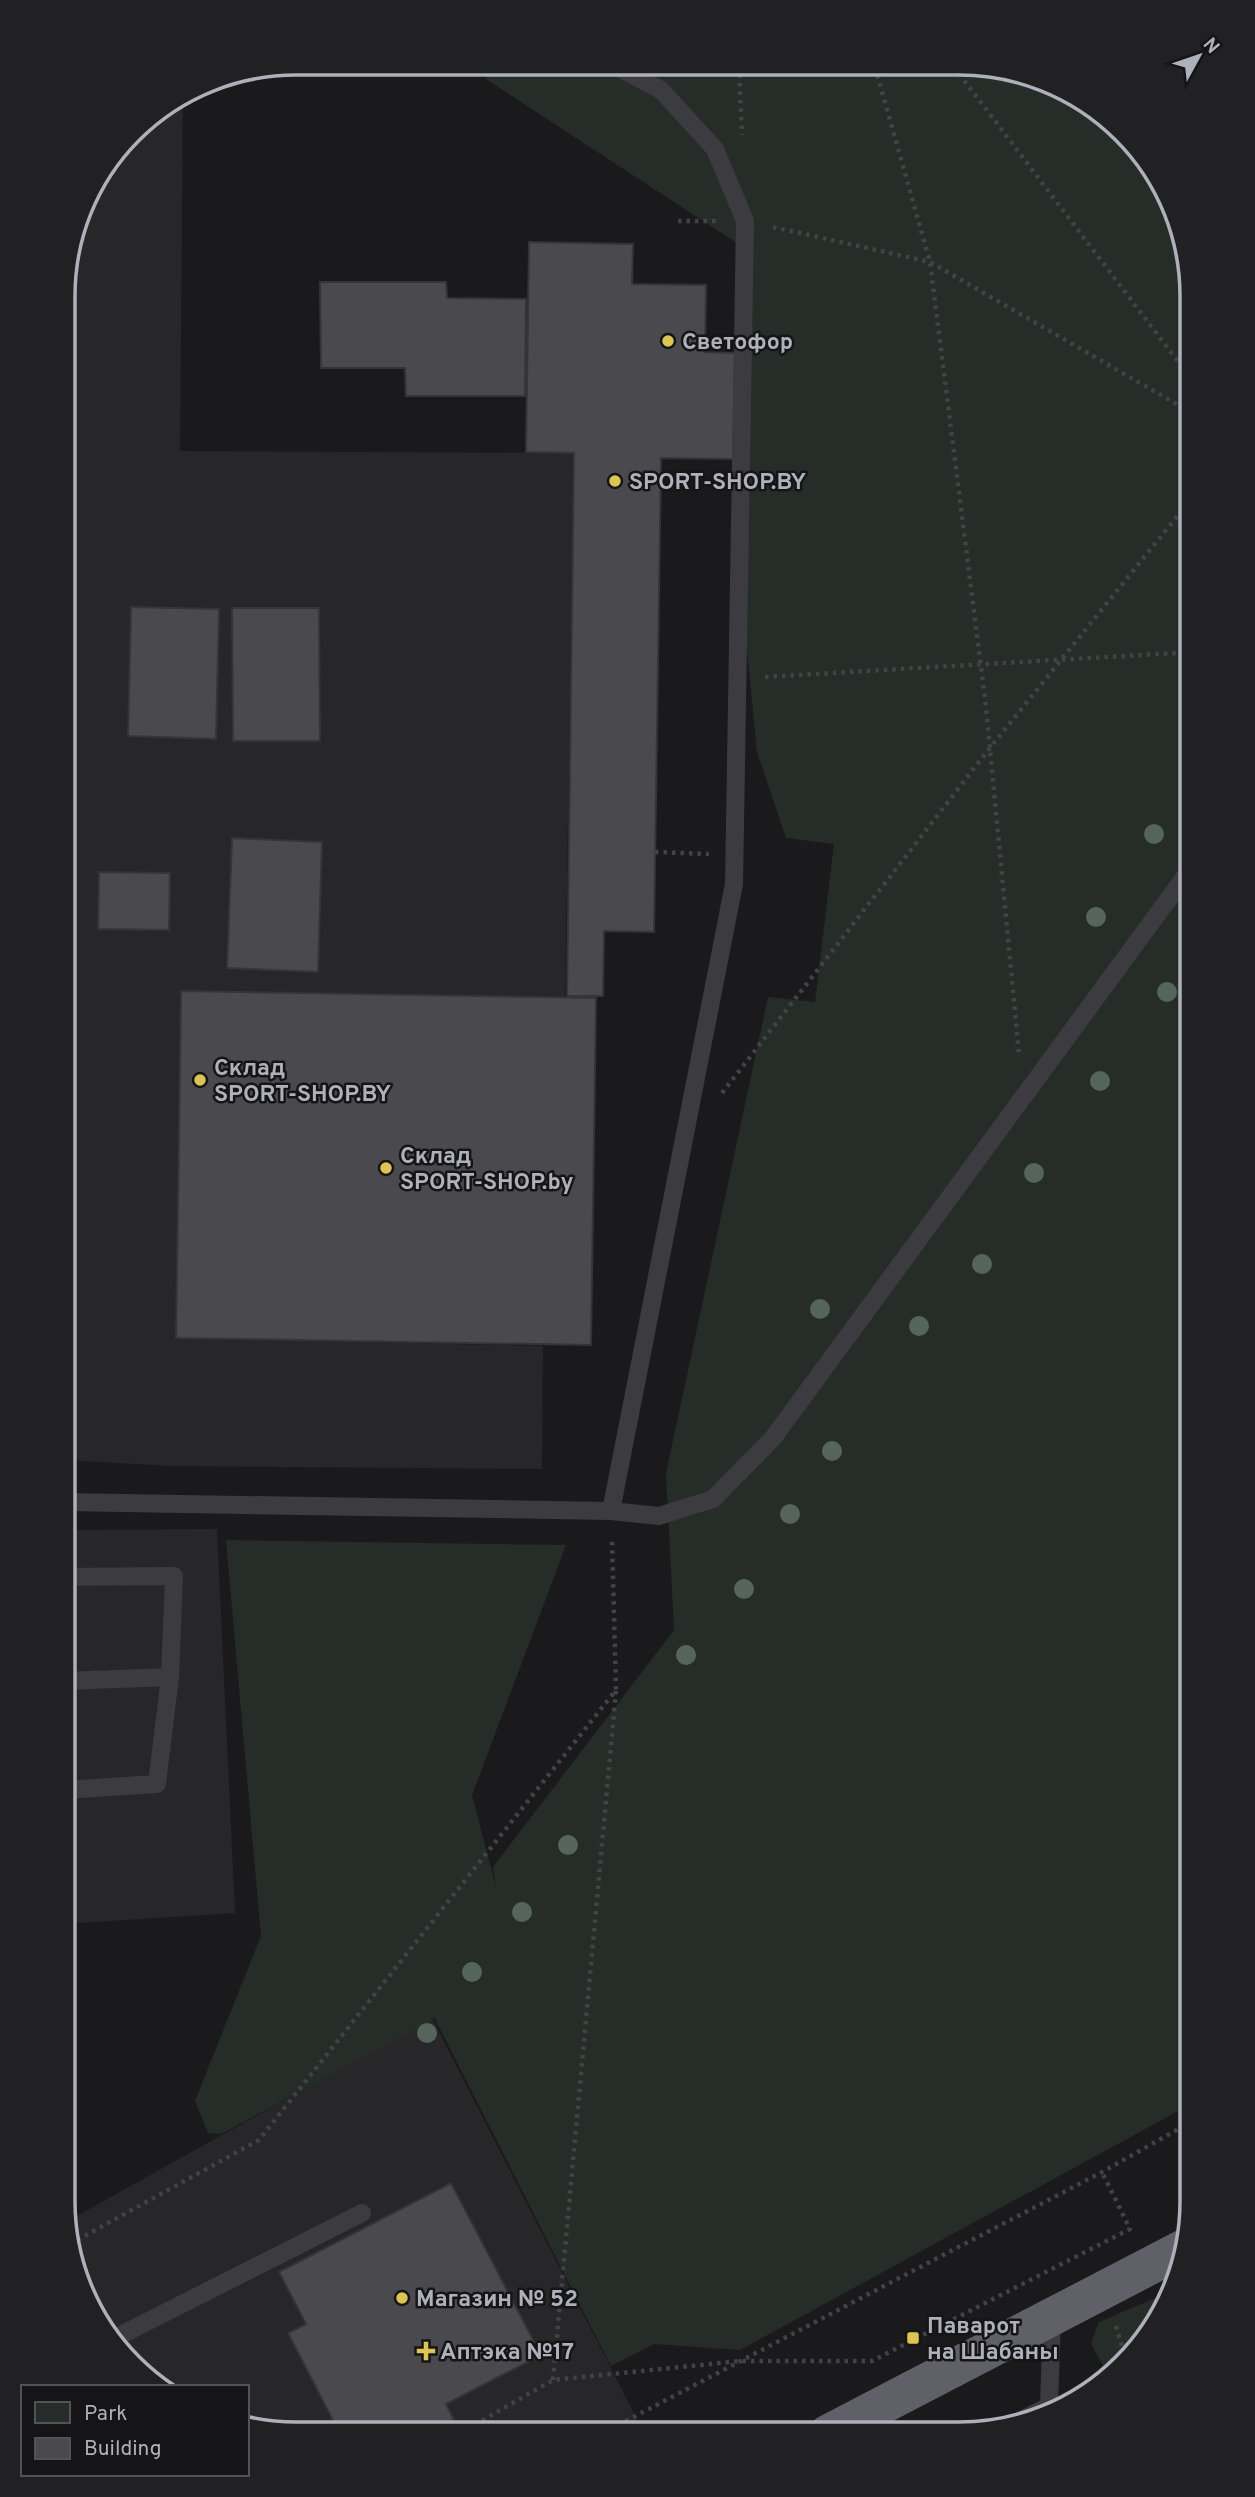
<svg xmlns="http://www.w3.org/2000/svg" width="1255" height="2497" font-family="Overpass,sans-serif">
  <rect width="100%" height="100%" fill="#1a1a1c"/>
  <!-- built -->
  <path fill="#272629" d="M183,96L180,451L574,453L565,998L181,991L176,1338L543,1346L542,1469L171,1466L64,1460L65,266L87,193L142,121Z
    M217,1529L235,1913L63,1924L64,1530Z
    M432,2018L644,2433L265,2432L247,2426V2387H158L143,2376L75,2275L66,2222Z"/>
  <!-- green -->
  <path fill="#262d28" d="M488,64L1004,67L1112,121L1180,222L1192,296L1191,2104L740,2350L654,2344L611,2366L434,2017L430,2022L221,2134L208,2133L195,2101L261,1936L226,1540L566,1545L472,1795L496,1887L493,1867L674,1630L666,1473L768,997L815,1002L834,844L786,838L757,752L739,570L749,251L486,79Z
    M1174,2290L1144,2343L1109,2376L1091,2344L1099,2322Z"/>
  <!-- building -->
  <path fill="#4a4a4e" stroke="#353438" stroke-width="2" d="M529,242L633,244L632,284L706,285L705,352L735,353L733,459L661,458L654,932L604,931L603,996H567L574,453L526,452Z
    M320,282H446L447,298L526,299L525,396H406L405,368H321Z
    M131,607L219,609L216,739L128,736Z
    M232,608H319L320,741H233Z
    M232,838L322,842L318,972L227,968Z
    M99,872L170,873L169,930L98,929Z
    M181,991L596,998L591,1345L176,1338Z
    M451,2183L541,2355L446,2404L454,2420L430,2432H339L288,2333L306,2324L279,2272Z"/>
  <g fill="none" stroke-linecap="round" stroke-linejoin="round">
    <!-- path -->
    <path stroke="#424247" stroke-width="4.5" stroke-dasharray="3.5 5" stroke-linecap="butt" d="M739,66L742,135
      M875,67L930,262L986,707L1019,1054
      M954,67L1192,380
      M678,221H716
      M773,227L930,262L1192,413
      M765,677L1192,652
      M655,852L709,854
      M722,1093L989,749L1192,498
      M70,2244L259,2140L616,1690L612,1539
      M1116,2326L1126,2360
      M553,2380L616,1691
      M1079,2391L1112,2373
      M460,2433L553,2380L740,2361H872L1130,2229L1102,2172
      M603,2433L1102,2172L1191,2122"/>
    <!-- service -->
    <path stroke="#3c3c40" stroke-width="18" d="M64,1502L611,1511L659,1516L713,1499L773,1438L1192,867
      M611,1511L734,884L745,221L715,149L661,90L614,65
      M64,1681L170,1677
      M63,1790L157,1784L170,1677L174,1576L64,1577
      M117,2337L362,2213
      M1012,2425L1049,2406L1052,2316"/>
    <!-- trunk -->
    <path stroke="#606068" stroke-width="38" d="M827,2434L1184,2248"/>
  </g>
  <!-- trees -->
  <g fill="#56655b">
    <circle cx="1154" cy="834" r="10"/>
    <circle cx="1096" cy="917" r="10"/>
    <circle cx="1167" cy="992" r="10"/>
    <circle cx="1100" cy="1081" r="10"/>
    <circle cx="1034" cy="1173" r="10"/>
    <circle cx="982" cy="1264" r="10"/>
    <circle cx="820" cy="1309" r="10"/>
    <circle cx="919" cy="1326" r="10"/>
    <circle cx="832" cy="1451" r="10"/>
    <circle cx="790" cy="1514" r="10"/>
    <circle cx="744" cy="1589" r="10"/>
    <circle cx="686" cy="1655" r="10"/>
    <circle cx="568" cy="1845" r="10"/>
    <circle cx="522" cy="1912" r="10"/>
    <circle cx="472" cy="1972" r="10"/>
    <circle cx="427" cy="2033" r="10"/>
  </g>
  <!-- markers -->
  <g fill="#dcc552" stroke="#151517" stroke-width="2.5">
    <circle cx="668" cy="341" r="7"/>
    <circle cx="615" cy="481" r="7"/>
    <circle cx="200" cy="1080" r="7"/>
    <circle cx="386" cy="1168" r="7"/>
    <circle cx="402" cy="2298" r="7"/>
    <rect x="906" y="2331" width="14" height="14" rx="3.5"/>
    <path d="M422.5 2340.5h7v7h7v7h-7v7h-7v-7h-7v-7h7z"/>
  </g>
  <g text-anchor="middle" stroke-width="5" stroke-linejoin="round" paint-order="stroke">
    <!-- poi labels -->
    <g font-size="23" font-weight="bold" fill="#aeb0ba" stroke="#151517" text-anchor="start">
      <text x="682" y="349">Светофор</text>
      <text x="629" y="489">SPORT-SHOP.BY</text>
      <text x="214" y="1075">Склад<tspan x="214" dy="26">SPORT-SHOP.BY</tspan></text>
      <text x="400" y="1163">Склад<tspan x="400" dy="26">SPORT-SHOP.by</tspan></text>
      <text x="416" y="2306">Магазин № 52</text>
      <text x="927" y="2333">Паварот<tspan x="927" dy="26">на Шабаны</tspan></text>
      <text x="440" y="2359">Аптэка №17</text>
    </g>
  </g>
  <!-- crop -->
  <path d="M0 0H1255V2497H0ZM296 75H959A221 221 0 0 1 1180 296V2201A221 221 0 0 1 959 2422H296A221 221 0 0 1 75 2201V296A221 221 0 0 1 296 75Z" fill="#212124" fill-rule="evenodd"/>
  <path fill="none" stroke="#aeb0ba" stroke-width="3.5" d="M296 75H959A221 221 0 0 1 1180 296V2201A221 221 0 0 1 959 2422H296A221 221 0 0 1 75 2201V296A221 221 0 0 1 296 75Z"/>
  <!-- legend -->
  <rect x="21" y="2385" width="228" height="91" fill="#151517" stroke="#525358" stroke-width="2"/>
  <rect x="35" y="2402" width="35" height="21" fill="#262d28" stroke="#525358" stroke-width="2"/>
  <text x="84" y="2420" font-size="21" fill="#aeb0ba">Park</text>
  <rect x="35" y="2438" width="35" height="21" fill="#4a4a4e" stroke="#525358" stroke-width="2"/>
  <text x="84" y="2455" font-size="21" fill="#aeb0ba">Building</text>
  <!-- north arrow -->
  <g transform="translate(1199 56) rotate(50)" stroke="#151517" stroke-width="5" paint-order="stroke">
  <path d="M0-5L12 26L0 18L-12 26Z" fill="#aeb0ba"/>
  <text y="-10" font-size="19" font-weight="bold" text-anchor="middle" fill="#aeb0ba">N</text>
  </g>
</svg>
